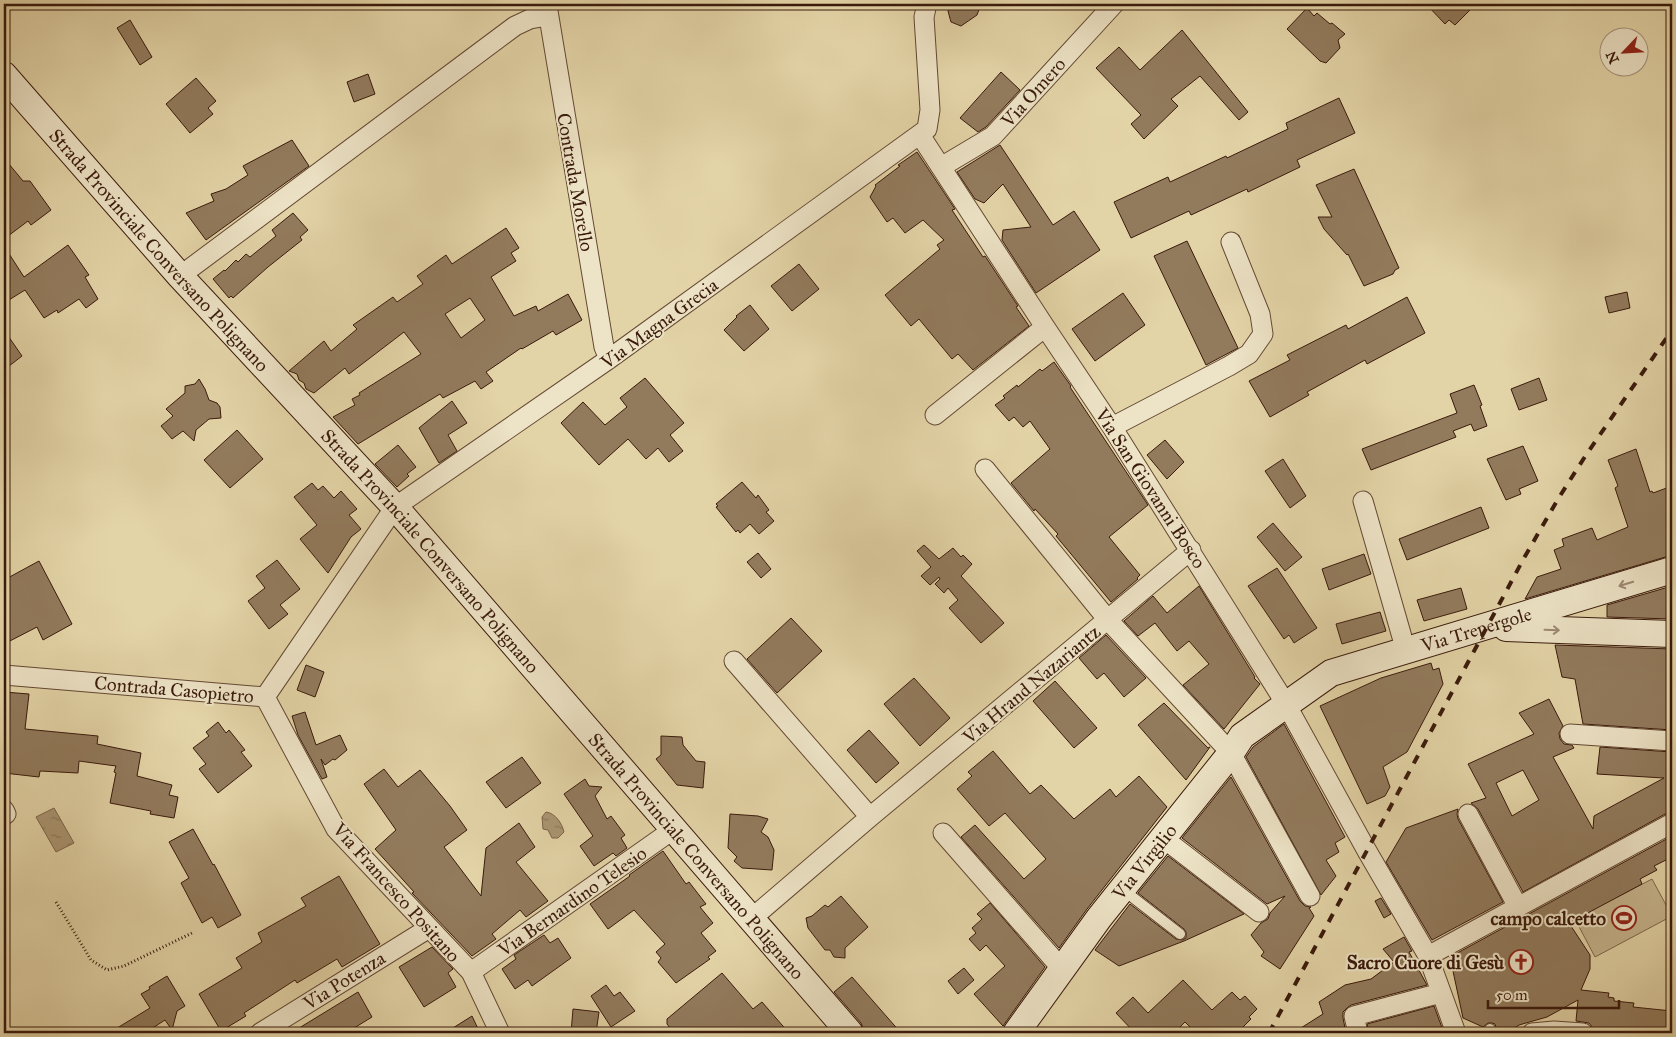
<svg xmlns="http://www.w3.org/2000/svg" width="1676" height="1037" font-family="'IM FELL Great Primer',serif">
  <defs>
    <pattern id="water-ripples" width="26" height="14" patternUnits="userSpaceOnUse" patternTransform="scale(1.25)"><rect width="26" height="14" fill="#aa9572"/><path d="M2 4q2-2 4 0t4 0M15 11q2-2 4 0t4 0" fill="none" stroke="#8b795c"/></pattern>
  </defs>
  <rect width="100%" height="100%" fill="#e3d4a7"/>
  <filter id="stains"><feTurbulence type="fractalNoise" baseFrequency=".004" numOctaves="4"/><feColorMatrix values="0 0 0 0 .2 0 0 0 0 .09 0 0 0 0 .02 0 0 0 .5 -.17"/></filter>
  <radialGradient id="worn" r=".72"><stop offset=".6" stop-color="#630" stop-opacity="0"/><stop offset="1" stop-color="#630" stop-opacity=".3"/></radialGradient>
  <!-- park -->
  <path fill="#c6b48d" stroke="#80674c" d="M1652,879L1672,916L1595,957L1575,919Z"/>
  <!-- water -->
  <path fill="url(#water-ripples)" stroke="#7d6449" d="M54,808L74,843L56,852L36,817Z
    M546,812C555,813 562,823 564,832L558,838H552L548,830L543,829L542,817Z"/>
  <!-- building -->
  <path fill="#927b5d" stroke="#3a1a0c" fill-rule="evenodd" d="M950,4H981L977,15L961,26L951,22L948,11Z
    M1426,4H1476L1455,25L1449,20L1445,24Z
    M1307,8L1314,16L1317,13L1330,24L1332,23L1345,34L1338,40L1340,48L1326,63L1320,61L1287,29Z
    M130,20L152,57L140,65L117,28Z
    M1182,30L1248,112L1239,120L1200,76L1171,99L1178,106L1144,139L1131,124L1141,115L1096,68L1119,47L1140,70Z
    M1001,72L1020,90L986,127L978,132L960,118Z
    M368,74L375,94L354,102L347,82Z
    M196,78L216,101L208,108L213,114L190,133L166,104Z
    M1339,98L1355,133L1297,160L1300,167L1248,192L1247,189L1191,215L1189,211L1131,238L1114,202L1168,177L1170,182L1226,156L1227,158L1288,129L1286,123Z
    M292,140L309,166L206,240L186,213L214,201L211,194L226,189L248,175L243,166Z
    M1000,145L1053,225L1074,211L1100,250L1036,293L1002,240L1003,230L1031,227L1003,184L984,203L975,199L957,172Z
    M917,152L955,209L952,210L983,257L985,256L1018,306L1016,307L1029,326L973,370L958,354L952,359L919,319L911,326L885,295L940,249L937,245L944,240L923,220L905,233L893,218L887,222L870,197L876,186L875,185L900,166L898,165Z
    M4,158L23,181H30L51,210L31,225L28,221L4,239Z
    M1354,169L1399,268L1395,270L1393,274L1364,286L1348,254L1347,255L1324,229L1318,217H1332L1316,185Z
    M293,213L308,230L300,237L302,240L268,267L233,298L231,296L229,298L213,279L224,270L225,271L236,260L238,262L246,254L250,257L276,236L272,230Z
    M506,228L519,248L511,253L516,261L491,277L514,316L536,306L538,311L568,294L582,320L556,335L553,331L522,349L521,348L486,372L493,381L481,389L475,381L443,398L440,394L358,444L333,417L355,405L352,399L360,395L359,393L421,354L404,332L349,374L345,368L314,393L306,389L304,383L299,380L297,374L289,371L324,341L331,351L357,329L353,325L393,297L397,302L423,284L417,276L446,255L452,264ZM470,298L485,320L461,338L445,314Z
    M1187,241L1238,348L1206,365L1154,256Z
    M68,245L89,275L85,277L98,299L86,308L79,299L58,313L57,310L44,318L25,290L4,303V246L24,277Z
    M799,264L819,289L792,311L771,286Z
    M1627,292L1630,308L1609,313L1605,297Z
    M1123,293L1145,325L1095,361L1072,329Z
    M1407,297L1425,333L1367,364L1365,360L1307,392L1309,395L1270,417L1249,381L1290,360L1287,355L1346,325L1348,329Z
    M750,305L769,329L744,351L724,330L737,317L736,316Z
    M4,330L22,356L4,370Z
    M1054,362L1071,386L1070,387L1148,505L1109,537L1140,575L1137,578L1138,579L1111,602L1056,536L1058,534L1035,509L1034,511L1011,483L1050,449L1030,421L1023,427L1014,417L1009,421L995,405L1005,398L1003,396L1017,385L1018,387L1040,369L1042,371Z
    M645,378L684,423L670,435L683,451L669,462L658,448L646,459L628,439L599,465L561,423L583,402L605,425L627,407L620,398Z
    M1539,378L1547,400L1519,410L1511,389Z
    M199,379L205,389L209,400L217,403L220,407L221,418L209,419L196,430L194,441L183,431L172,439L161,426L173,416L166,409L185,393V386L195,384Z
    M1474,385L1482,405L1480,406L1487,426L1474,431L1471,424L1453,431L1456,437L1371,470L1362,449L1457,413L1450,394Z
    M452,401L467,423L448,435L457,451L439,463L419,428Z
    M237,430L263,459L230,488L204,460Z
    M1165,440L1184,462L1167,479L1147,455Z
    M398,445L416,467L407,474L409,476L397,487L375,464Z
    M1523,446L1538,481L1519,489L1521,494L1506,500L1487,459Z
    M1636,449L1650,492L1652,491L1653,493L1672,486V555L1525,599L1537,577L1561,569L1554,550L1564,546L1562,539L1592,528L1597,540L1628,527L1615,488L1618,486L1608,460Z
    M1283,459L1306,496L1290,508L1265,471Z
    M742,482L756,498L758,495L769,510L766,512L774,521L759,534L750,524L740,533L738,530L736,532L716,507L718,506L716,504Z
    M312,483L318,490L323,486L334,498L341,491L357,509L349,515L361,529L351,537L328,573L300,539L317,525L294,497Z
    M1481,507L1489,528L1407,560L1399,539Z
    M1273,523L1302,557L1285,571L1257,537Z
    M924,545L939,559L953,548L961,557L963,555L972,564L961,576L1004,623L981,643L949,608L958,600L948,588L944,593L935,584L940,579L939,577L930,585L921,576L931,567L917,551Z
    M758,553L771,569L761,578L747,562Z
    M1364,554L1371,574L1329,590L1322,569Z
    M277,560L300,589L280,605L288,614L269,629L248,601L265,588L256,576Z
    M39,561L72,624L43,640L37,627L4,644V580Z
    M1277,568L1317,628L1294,643L1289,635L1284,639L1248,586Z
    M1199,586L1255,677L1254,678L1260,684L1224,729L1183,685L1209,664L1189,641L1177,651L1155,623L1138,636L1124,621L1153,596L1167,613Z
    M1672,586V619L1607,617V605Z
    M1461,588L1467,609L1424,621L1417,600Z
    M1380,612L1386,631L1342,644L1336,624Z
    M791,618L822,651L777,693L747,659Z
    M1106,635L1146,678L1124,697L1104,673L1097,679L1079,658Z
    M1555,645L1672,649V730L1583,724L1575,679L1562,677Z
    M1431,663L1433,670L1439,668L1443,684L1407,752L1383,767L1390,787L1385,796L1367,804L1320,706L1381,678Z
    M306,665L324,672L315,697L297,690Z
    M914,678L950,718L920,746L884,704Z
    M1055,681L1097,728L1074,748L1033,701Z
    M4,692L29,694L25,729L98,736L97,744L141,753L137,776L172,785L169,795L178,797L174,818L150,814L151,811L110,803L116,773L114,772L116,766L79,761L78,773L40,771L39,777L4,773Z
    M1549,699L1563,726L1559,733L1560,739L1564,744L1572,745L1574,748L1553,757L1593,829L1594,816L1664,778L1597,774L1600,747L1672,752V812L1667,813L1523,892L1478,809L1471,803L1486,798L1468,764L1534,734L1519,713ZM1523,770L1539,800L1512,816L1496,783Z
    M1164,703L1208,748L1210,747L1186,780L1138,725Z
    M305,712L316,745L340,735L347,750L335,760L333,759L325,765L321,759L327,777L322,779L298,735L292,716Z
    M218,722L226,733L229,730L245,750L241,752L252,766L218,793L199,769L206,764L193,748L209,736L206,732Z
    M1284,724L1345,837L1335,843L1339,852L1326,860L1336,876L1321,895L1246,757L1253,747Z
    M869,730L899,763L876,783L847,750Z
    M661,736L682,737L683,745L696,761L705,762L703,788L677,785L656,759L661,755Z
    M993,751L1030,794L1041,785L1074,819L1110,789L1116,797L1139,776L1167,807L1087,909L1059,948L961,837L975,825L1024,879L1046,859L1005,813L989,826L957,789L972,776L968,772Z
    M522,757L541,783L506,808L486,782Z
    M384,769L398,787L420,770L450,806L467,830L444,847L481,896L486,848L519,823L535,847L516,862L548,901L526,917L520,910L492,934L496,939L472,956L412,893L414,892L375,849L396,830L364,784Z
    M1231,777L1300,901L1305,906L1311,907L1309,908L1314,916L1280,969L1261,956L1264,952L1251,935L1261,923L1268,919L1270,913L1285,896L1267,904L1182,838Z
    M585,779L589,786L602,787L595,796L607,819L611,816L625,835L621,838L627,848L616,856L613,853L594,866L580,846L593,836L564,794Z
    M1458,809L1457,814L1458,819L1503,902L1432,940L1386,862L1406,828Z
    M730,814L758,816L768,819L761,832L768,837L774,850L772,870L742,868L734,861L737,857L728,848Z
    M193,829L213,865L214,864L241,915L218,928L212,917L202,923L181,883L189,878L169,842Z
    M1672,836V857L1654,866L1657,870L1640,879L1642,884L1569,923L1590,955V969L1581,990L1609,993L1608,997L1614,998V1001L1634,1003L1633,1007L1672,1011V1031L1658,1030L1657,1033H1642L1593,1028L1589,1023L1576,1021L1578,1000L1547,1017L1519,1025L1508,1032L1497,1030L1495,1024L1492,1023H1488L1483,1027L1463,1018L1450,957Z
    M663,851L686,884L689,882L706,904L700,907L713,923L701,933L716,951L708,957L710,959L676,983L658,962L661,958L656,952L665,944L634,910L608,929L590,904L630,876L629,875Z
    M1168,856L1244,914L1184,941L1119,966L1095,950L1130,904L1176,939L1182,940L1186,938V932L1184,929L1138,893Z
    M339,876L380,944L342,967L337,959L297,983L295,980L244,1013L246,1016L221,1031L199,994L242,968L236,958L262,942L258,933L306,906L301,898Z
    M841,896L868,927L845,948V958L834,957L830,950H825L808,928L806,918L812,916L825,905L828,907Z
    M1381,898L1391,914L1384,918L1375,901Z
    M990,903L1045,967L1003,1026L974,994L1005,966L986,945L980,951L969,939L976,933L972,928L982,919L977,914Z
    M544,935L550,943L558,938L571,958L532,986L528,980L515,989L502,969L516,959L514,955Z
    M1404,937L1412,951L1409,952L1427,985L1351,1005L1347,1008L1343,1012V1018L1346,1033H1293L1323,1014L1319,1002L1345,985L1371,979L1394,962L1383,949Z
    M432,947L453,969L448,973L456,987L424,1007L399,967Z
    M964,968L974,980L958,994L948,981Z
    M722,973L753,1009L762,1002L789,1033H674L667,1024V1019Z
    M167,976L185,1006L177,1011L172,1030L165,1020L145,1033H109L150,1008L141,994L150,989L149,987Z
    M852,977L901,1033H865L861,1023L834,992Z
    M1183,980L1212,1010L1232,992L1240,1000L1245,996L1257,1009L1249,1017L1251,1019L1237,1033H1196L1185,1022L1174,1033H1135L1116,1013L1133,997L1148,1013Z
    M606,985L614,996L620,992L635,1011L611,1027L591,996Z
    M358,992L372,1017L346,1033H291Z
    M1434,1006L1444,1033H1369L1367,1024Z
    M573,1009L599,1012L596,1033H571Z
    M472,1016L480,1033H445Z"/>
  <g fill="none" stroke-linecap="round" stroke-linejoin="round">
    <defs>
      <path id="lane" d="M1122,889L1180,934
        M1489,1033L1490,1029"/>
      <path id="street" d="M547,5L604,347L609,359
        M920,135L1045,327L1112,427L1286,704L1367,851L1428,956L1456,1033
        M941,167L993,136L1114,4
        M180,276L515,26L530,19L548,16
        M935,415L1045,327
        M1112,427L1229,366L1249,354L1263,334L1260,314L1231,242
        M985,469L1108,620L1231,753L1310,896
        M1363,501L1406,651
        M734,661L870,817
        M4,675L265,697L395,507L609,359L927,129L930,110L924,17L927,4
        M265,697L336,829L471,972L500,1033
        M1570,734L1672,741
        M4,810L6,814
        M1468,814L1518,907
        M943,833L1062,969
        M1163,838L1259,912
        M751,919L870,817L1191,550
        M1428,956L1672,823
        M471,972L674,829
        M260,1033L429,928
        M1358,1033L1354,1016L1441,993
        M1532,1033L1554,1031L1583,1033"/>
      <g id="secondary">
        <path id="s1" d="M4,75L180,276L395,507L850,1033"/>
        <path d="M1506,628L1672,634"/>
        <path id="s2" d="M1016,1033L1099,918L1231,753L1242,736L1331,673L1672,570"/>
      </g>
    </defs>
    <!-- lane casing -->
    <use href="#lane" stroke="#644833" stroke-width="12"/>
    <!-- street casing -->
    <use href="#street" stroke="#644833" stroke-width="21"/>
    <!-- secondary casing -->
    <use href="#secondary" stroke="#3a1a0c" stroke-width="28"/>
    <!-- path -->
    <path stroke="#3a1a0c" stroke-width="3" stroke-dasharray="1 2.5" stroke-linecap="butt" d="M56,902L91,960L107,970L124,966L192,933"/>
    <!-- lane -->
    <use href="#lane" stroke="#ede3c6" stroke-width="10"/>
    <!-- street -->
    <use href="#street" stroke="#ede3c6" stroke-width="19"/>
    <!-- secondary -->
    <use href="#secondary" stroke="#ede3c6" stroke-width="26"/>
    <!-- rail -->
    <path stroke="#3a1a0c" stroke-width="4" stroke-dasharray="9 9" stroke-linecap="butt" d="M1269,1033L1524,558L1558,499L1586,455L1672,330"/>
  </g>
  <!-- one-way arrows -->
  <defs><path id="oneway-shaft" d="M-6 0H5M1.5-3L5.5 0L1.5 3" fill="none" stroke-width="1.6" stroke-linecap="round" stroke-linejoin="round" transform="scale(1.25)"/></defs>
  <g stroke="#9c8972">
    <use href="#oneway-shaft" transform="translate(1626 584) rotate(163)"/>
    <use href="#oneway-shaft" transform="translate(1552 630) rotate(2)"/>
  </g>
  <!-- icons -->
  <defs>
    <symbol id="stadium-ring" viewBox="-11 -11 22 22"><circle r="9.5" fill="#ede3c6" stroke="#8f2418" stroke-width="1.5"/><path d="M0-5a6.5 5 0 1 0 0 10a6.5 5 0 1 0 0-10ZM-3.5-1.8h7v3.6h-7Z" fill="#8f2418"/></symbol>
    <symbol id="church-ring" viewBox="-11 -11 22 22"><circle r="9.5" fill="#ede3c6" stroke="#8f2418" stroke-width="1.5"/><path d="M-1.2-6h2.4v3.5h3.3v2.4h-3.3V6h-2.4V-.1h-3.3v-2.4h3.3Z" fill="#8f2418"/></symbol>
  </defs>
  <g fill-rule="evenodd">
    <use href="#stadium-ring" x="1610" y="904" width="28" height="28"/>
    <use href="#church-ring" x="1507" y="948" width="28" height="28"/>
  </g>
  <g text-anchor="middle" stroke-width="4" stroke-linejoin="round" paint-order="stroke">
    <!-- street labels -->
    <g font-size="19" fill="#3a1a0c" stroke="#ede3c6">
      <text transform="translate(1033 92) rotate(-48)" y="7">Via Omero</text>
      <text transform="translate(576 182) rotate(80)" y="7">Contrada Morello</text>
      <text dy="7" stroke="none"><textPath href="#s1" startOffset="234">Strada Provinciale Conversano Polignano</textPath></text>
      <text transform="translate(659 323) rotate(-36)" y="7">Via Magna Grecia</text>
      <text transform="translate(1151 488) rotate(57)" y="7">Via San Giovanni Bosco</text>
      <text dy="7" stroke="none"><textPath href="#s1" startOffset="639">Strada Provinciale Conversano Polignano</textPath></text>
      <text dy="7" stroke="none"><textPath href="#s2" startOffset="634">Via Trepergole</textPath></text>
      <text transform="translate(1031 684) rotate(-40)" y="7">Via Hrand Nazariantz</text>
      <text transform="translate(174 689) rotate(5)" y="7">Contrada Casopietro</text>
      <text dy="7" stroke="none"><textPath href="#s1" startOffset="1044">Strada Provinciale Conversano Polignano</textPath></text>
      <text dy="7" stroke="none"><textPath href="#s2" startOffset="214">Via Virgilio</textPath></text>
      <text transform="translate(397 892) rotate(48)" y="7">Via Francesco Positano</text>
      <text transform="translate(572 901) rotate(-35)" y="7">Via Bernardino Telesio</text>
      <text transform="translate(344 980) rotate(-32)" y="7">Via Potenza</text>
    </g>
    <!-- poi labels -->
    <g font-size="19" font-weight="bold" fill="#3a1a0c" stroke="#ede3c6" text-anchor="end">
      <text x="1606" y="925">campo calcetto</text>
      <text x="1504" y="969">Sacro Cuore di Gesù</text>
    </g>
  </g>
  <!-- margin -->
  <rect width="1676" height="1037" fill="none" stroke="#e3d4a7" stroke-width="20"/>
  <rect x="5" y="5" width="1666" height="1027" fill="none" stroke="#3a1a0c" stroke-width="2.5"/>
  <rect x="10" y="10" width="1656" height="1017" fill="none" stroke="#3a1a0c"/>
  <!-- north arrow -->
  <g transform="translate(1624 52) rotate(245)"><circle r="24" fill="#ede3c6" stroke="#a5937c"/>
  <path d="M0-4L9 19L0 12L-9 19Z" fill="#8f2418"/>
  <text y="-8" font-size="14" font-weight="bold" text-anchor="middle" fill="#3a1a0c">N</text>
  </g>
  <!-- scale -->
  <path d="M1488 1000v8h131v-8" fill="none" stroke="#3a1a0c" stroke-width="2.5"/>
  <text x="1496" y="1000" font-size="15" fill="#3a1a0c" stroke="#ede3c6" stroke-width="4" paint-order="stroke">50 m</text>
  <rect width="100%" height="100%" filter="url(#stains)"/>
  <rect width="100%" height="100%" fill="url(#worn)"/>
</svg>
